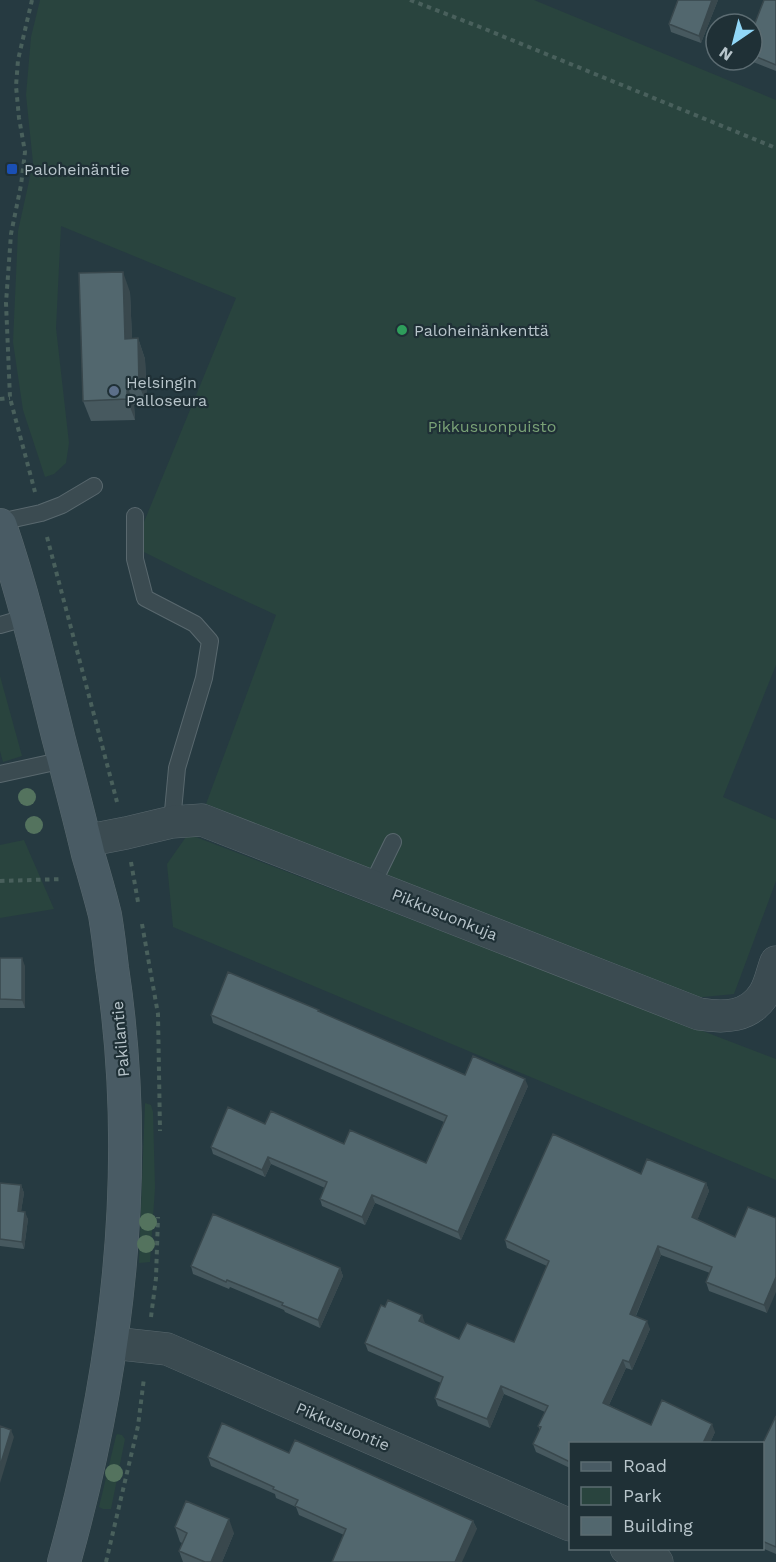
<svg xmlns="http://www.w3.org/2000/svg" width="776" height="1562" font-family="'Work Sans',sans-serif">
  <rect width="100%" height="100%" fill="#263a41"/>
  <!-- green -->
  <path fill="#29443e" d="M40,0H534L776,100V665L723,797L776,820V881L734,994L693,998L206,804L276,615L194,577L142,551L144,522L236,298L61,226L56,328L69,443L66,463L54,474L45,477L23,410L13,342L18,231L33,163L26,95L31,37Z
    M0,676L22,756L3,762L0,751Z
    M188,834L776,1059V1180L173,927L167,864Z
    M24,840L54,909L0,918V845Z
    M145,1103L151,1105L153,1112L155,1188L150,1262L139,1263Z
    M117,1434L122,1435L125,1439L111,1509H103L99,1507L116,1436Z"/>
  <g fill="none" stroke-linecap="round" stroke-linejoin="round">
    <defs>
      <path id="service" d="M135,516V559L145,598L195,624L210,641L204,678L177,768L172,822
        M0,522L41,513L62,505L94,486
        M0,625L28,617
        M0,774L64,760
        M372,885L393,842"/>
      <path id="minor" d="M85,841L126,833L172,822L202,820L699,1014C724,1018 749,1018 764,994C770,985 772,972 776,962
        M112,1343L167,1349L570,1525
        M626,1548L657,1562"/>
      <path id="secondary" d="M0,525C24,596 41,668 59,740C69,778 79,816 88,854C94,874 100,895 105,915C108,933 110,950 112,968C142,1166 118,1369 64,1562"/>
    </defs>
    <!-- service casing -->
    <use href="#service" stroke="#59686e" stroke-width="18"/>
    <!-- minor casing -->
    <use href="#minor" stroke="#59686e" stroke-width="33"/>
    <!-- secondary casing -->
    <use href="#secondary" stroke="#59686e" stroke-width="34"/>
    <!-- path -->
    <path stroke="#49605c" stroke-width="4" stroke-dasharray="4.5 4.5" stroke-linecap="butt" d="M32,0L18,60L16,86L19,118L25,152L21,185L11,234L6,303L10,398L35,492
      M410,0L480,27L776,148
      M0,399L10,398
      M47,537L117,802
      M131,862L138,902
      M0,881L63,879
      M142,924L158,1014L160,1131
      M151,1317L156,1278L158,1217
      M106,1562L138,1426L144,1378"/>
    <!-- service -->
    <use href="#service" stroke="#3b4b51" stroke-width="16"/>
    <!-- minor -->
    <use href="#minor" stroke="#3b4b51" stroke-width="32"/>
    <!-- secondary -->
    <use href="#secondary" stroke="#495b64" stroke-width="33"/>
  </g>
  <!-- trees -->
  <g fill="#54735e">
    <circle cx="27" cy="797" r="9"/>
    <circle cx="34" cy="825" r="9"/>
    <circle cx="148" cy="1222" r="9"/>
    <circle cx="146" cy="1244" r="9"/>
    <circle cx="114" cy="1473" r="9"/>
  </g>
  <!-- wall -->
  <path fill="#47595f" d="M678,0H718L701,43L671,32L669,24Z
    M776,0V71L748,60H752V31Z
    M130,292L132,339L138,338L145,359L147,405H134L135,420L91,421L83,401Z
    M0,958L25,966V1008H0Z
    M320,1012L465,1075L528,1086L461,1240L375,1203L365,1225L322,1206L320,1199L325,1188L271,1164L265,1177L213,1154L211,1147L265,1124L426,1163L444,1122L213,1023L211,1015Z
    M641,1174L706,1183L709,1191L697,1220L735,1237L748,1207L767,1313L709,1291L706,1282L710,1273L661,1255L636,1316L650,1329L632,1370L626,1368L609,1405L651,1425L715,1432L710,1443H570V1468L536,1452L533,1444L540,1430L538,1426L545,1412L504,1394L490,1428L438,1406L435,1398L441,1383L368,1351L365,1343L385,1307L422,1315L424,1324L459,1339L514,1342L547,1266L507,1248L505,1240Z
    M0,1183L21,1185L24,1193L21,1211L28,1219L24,1249L0,1246Z
    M191,1266L340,1268L343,1276L320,1328L285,1312L284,1310L230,1287L229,1289L193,1274Z
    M776,1416V1554L762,1548V1445Z
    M289,1453L473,1521L477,1529L344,1535L299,1515L296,1507L276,1498L275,1494L211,1466L208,1457Z
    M175,1527L234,1533L222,1562H183L179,1551L182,1543L180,1542Z"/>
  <!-- shaded-wall -->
  <path fill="#39484d" d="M712,0H718L701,43L699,36Z
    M123,272L130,292L133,360L125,339Z
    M138,338L145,359L147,405L139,385Z
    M127,385L134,405L135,420L127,399Z
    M22,958L25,966V1008L22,1000Z
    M525,1079L528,1086L461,1240L458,1232Z
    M268,1157L271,1164L265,1177L262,1170Z
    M706,1183L709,1191L695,1226L692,1217Z
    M21,1185L24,1193L20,1218L18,1211Z
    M372,1195L375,1203L365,1225L362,1217Z
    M25,1212L28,1219L24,1249L22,1242Z
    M658,1246L661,1255L633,1322L630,1314Z
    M340,1268L343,1276L320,1328L318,1320Z
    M776,1277V1292L767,1313L764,1305Z
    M422,1315L425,1323L422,1330L419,1321Z
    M647,1321L650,1329L632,1370L629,1362Z
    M623,1360L626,1368L606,1411L603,1403Z
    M501,1386L504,1394L490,1428L487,1419Z
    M712,1424L715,1432L710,1443H703Z
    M11,1430L14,1437L0,1483V1466Z
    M229,1519L234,1533L222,1562H211Z
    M473,1521L477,1529L462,1562H455Z"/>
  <!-- building -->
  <path fill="#52676e" stroke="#39484d" stroke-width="1.5" d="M678,0H712L699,36L669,24Z
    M764,0H776V65L752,55V31Z
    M123,272L125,339L138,338L139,385H127V399L83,401L79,273Z
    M0,958H22V1000L0,999Z
    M228,972L319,1010L318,1011L465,1075L473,1056L525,1079L458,1232L372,1195L362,1217L320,1199L327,1182L268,1157L262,1170L211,1147L228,1107L265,1124L271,1111L344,1144L350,1130L426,1163L447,1116L211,1015Z
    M553,1134L641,1174L647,1159L706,1183L692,1217L735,1237L748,1207L776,1218V1277L764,1305L706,1282L712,1267L658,1246L630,1314L647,1321L629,1362L623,1360L603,1403L651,1425L662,1400L712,1424L703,1443H570V1462L533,1444L541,1427L538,1426L548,1406L501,1386L487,1419L435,1398L443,1377L365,1343L381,1305L385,1307L388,1300L422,1315L419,1321L459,1339L467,1323L514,1342L549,1261L505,1240Z
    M0,1183L21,1185L18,1211L25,1212L22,1242L0,1239Z
    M213,1214L340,1268L318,1320L282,1305L283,1303L227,1280L226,1282L191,1266Z
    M776,1416V1547L762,1541V1445Z
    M222,1423L289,1453L295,1440L473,1521L455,1562H332L346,1529L295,1506L298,1500L273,1489L274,1487L208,1457Z
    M0,1426L11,1430L0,1466Z
    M186,1501L229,1519L211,1562H205L179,1551L187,1533L175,1527Z"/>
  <!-- markers -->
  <rect fill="#1a4fb4" stroke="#1f3036" stroke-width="2" x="6" y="163" width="12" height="12" rx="3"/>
  <circle fill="#2e9e5b" stroke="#1f3036" stroke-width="2" cx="402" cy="330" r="6"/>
  <circle fill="#5c6f8a" stroke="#1f3036" stroke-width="2" cx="114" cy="391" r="6"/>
  <g text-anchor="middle" stroke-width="4.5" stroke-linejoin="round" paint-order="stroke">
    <!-- poi labels -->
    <g font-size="16" fill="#b8c5cb" stroke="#1f3036" text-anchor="start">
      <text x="24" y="175">Paloheinäntie</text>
      <text x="414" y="336">Paloheinänkenttä</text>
      <text x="126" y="388">Helsingin<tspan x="126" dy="18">Palloseura</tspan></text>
    </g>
    <!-- park labels -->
    <g font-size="16" fill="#79a176" stroke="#1f3036">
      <text x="492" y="432">Pikkusuonpuisto</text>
    </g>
    <!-- street labels -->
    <g font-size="16" fill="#b8c5cb" stroke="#1f3036">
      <text transform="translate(445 914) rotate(22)" y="6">Pikkusuonkuja</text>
      <text transform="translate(120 1039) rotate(-95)" y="6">Pakilantie</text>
      <text transform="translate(343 1426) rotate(23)" y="6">Pikkusuontie</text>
    </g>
  </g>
  <!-- legend -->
  <rect x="569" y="1442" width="195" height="108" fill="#1f3036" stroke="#5c6c72" stroke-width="1.5"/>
  <rect x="581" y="1462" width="30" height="9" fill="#495b64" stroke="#5c6c72" stroke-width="1.5"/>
  <text x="623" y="1472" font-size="18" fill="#b8c5cb">Road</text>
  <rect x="581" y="1487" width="30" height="18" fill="#29443e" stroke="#5c6c72" stroke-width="1.5"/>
  <text x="623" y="1502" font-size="18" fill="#b8c5cb">Park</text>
  <rect x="581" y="1517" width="30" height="18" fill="#52676e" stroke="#5c6c72" stroke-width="1.5"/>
  <text x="623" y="1532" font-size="18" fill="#b8c5cb">Building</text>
  <!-- north arrow -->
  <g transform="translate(734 42) rotate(215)"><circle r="28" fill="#1f3036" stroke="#5c6c72" stroke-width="1.5"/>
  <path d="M0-4.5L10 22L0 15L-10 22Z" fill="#91d7f7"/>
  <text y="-9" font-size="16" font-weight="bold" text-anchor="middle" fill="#b8c5cb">N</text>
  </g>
</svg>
